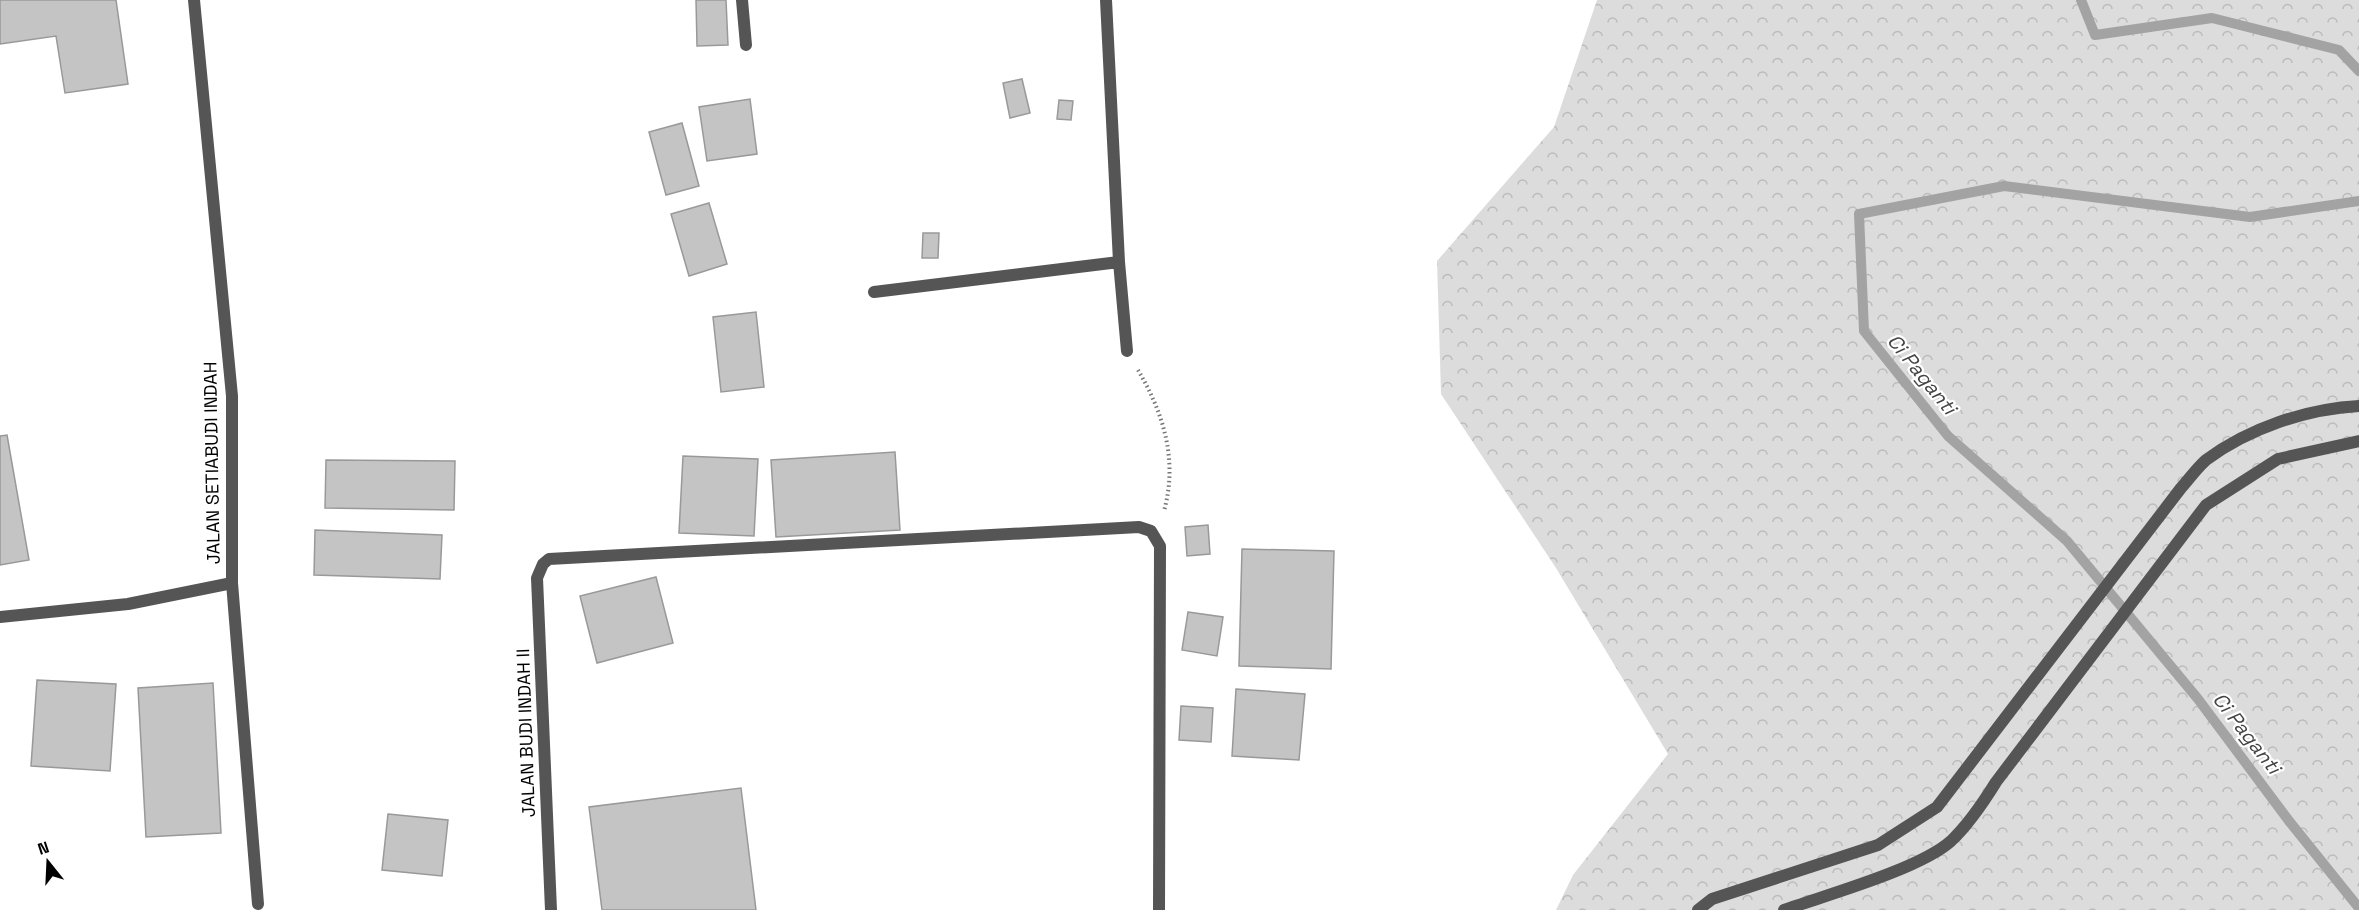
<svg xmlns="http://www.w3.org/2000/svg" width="2359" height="910" font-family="'Space Grotesk',sans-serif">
  <defs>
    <pattern id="forest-crowns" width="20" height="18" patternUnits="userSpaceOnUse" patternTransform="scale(1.5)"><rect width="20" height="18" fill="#dcdcdc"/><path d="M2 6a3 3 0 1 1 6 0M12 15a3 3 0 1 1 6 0" fill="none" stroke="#bbb"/></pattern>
  </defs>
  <rect width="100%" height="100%" fill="#fff"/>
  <!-- forest -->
  <path fill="url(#forest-crowns)" d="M1597,0H2359V910H1556L1573,875L1668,754L1556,568L1441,394L1437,261L1554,127Z"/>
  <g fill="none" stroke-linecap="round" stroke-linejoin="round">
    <!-- stream -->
    <path stroke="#a3a3a3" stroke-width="10" d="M2081,0L2095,35L2212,18L2339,50L2359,71
      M2359,201L2250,217L2004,186L1859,214L1864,331L1948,436L2067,541L2198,699L2289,821L2359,908"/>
  </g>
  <!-- building -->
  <path fill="#c4c4c4" stroke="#999" stroke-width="1.5" d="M0,0H116L128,84L65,93L56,36L0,44Z
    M696,0H726L728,45L697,46Z
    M1022,79L1030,113L1010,118L1003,83Z
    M750,99L757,154L707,161L699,107Z
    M1059,100L1073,101L1071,120L1057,119Z
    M682,123L699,186L666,195L649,132Z
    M709,203L727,264L689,276L671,214Z
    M923,233H939L938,258H922Z
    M756,312L764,387L721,392L713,317Z
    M7,435L29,560L0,565V436Z
    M895,452L900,530L776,537L771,460Z
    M683,456L758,459L754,536L679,533Z
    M326,460L455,461L454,510L325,508Z
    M1208,525L1210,554L1187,556L1185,527Z
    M315,530L442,535L440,579L314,575Z
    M1242,549L1334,551L1331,669L1239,666Z
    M656,577L673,643L597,663L580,596Z
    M1188,612L1223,617L1217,656L1182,650Z
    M37,680L116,684L110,771L31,766Z
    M213,683L221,833L146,837L138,688Z
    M1236,689L1305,694L1299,760L1232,756Z
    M1181,706L1213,708L1211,742L1179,740Z
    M741,788L756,910H602L589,807Z
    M388,814L448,820L442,876L382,870Z"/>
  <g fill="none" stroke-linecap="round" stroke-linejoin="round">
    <!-- path -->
    <path stroke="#777" stroke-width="4" stroke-dasharray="1.5 3" stroke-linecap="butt" d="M1138,370C1164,414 1178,461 1164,511"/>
    <!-- service -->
    <path stroke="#555" stroke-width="12" d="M232,583L258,904"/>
    <!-- minor -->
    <path stroke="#555" stroke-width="12" d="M742,0L746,45
      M1106,0L1119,262L1127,351
      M874,292L1119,262
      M0,617L128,604L232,583V396L194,0
      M551,910L537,578L543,564L549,559L1139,527L1151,531L1160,546L1159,910
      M1698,910L1712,899L1878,845L1937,807L2181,488C2189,479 2197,468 2206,460C2249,428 2306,409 2359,406
      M1784,910C1826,895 1920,869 1951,841C1969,824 1983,803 1996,782L2206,505L2278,459L2359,441"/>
  </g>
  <g text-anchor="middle" stroke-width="4.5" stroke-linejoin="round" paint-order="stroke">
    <!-- street labels -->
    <g font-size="18" fill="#000" stroke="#fff">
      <text transform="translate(212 463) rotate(-91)" y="6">JALAN SETIABUDI INDAH</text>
      <text transform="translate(526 733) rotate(-92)" y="6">JALAN BUDI INDAH II</text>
    </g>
    <!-- water labels -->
    <g font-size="20" font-style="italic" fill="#444" stroke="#fff">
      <text transform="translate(1922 374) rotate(51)" y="7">Ci Paganti</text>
      <text transform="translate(2247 733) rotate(52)" y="7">Ci Paganti</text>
    </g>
  </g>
  <!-- north arrow -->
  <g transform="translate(48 862) rotate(342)" stroke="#ffffff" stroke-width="4.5" paint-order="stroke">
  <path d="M0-4.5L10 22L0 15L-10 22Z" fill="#000000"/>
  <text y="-9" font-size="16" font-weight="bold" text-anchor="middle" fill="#000000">N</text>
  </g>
</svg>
